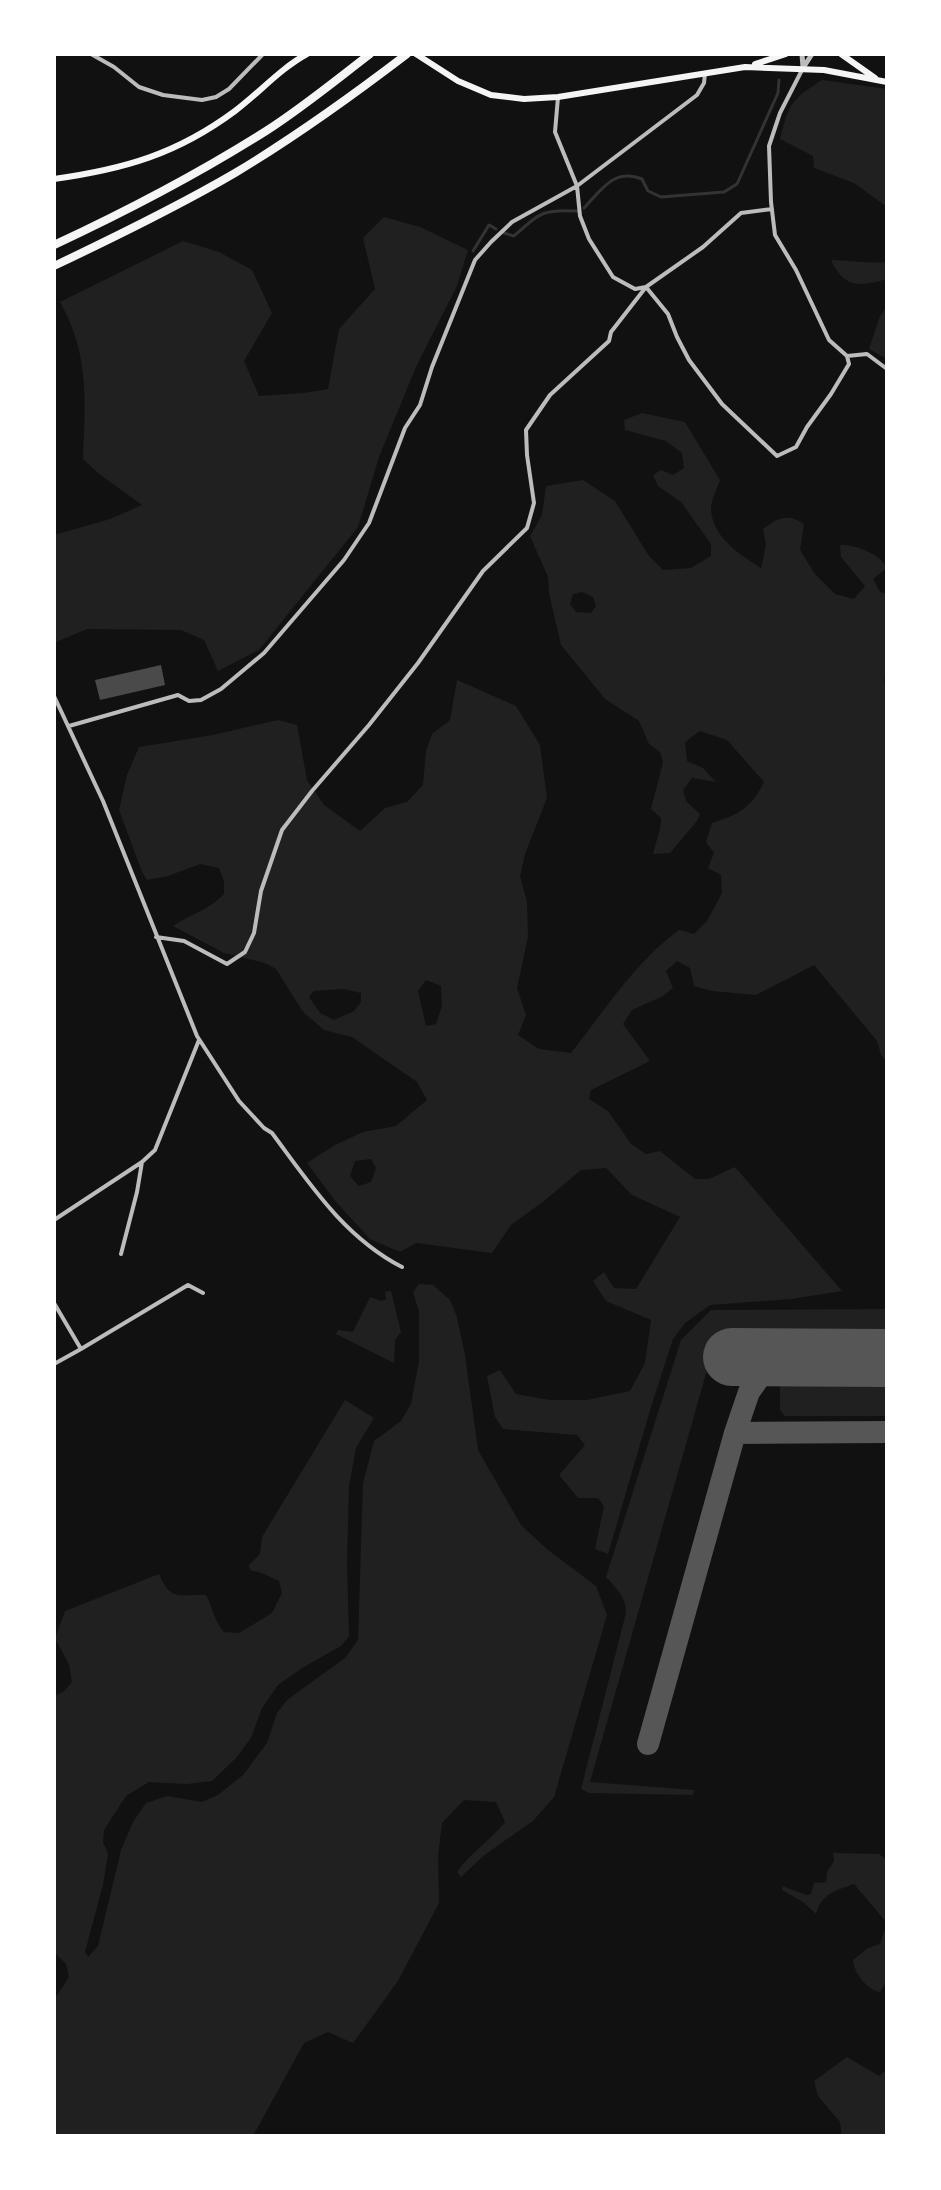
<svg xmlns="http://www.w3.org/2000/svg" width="941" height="2190" font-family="'Titillium Web',sans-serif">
  <rect width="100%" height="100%" fill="#111"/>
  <!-- green -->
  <path fill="#202020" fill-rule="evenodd" d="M822,80L887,89V207L854,183L814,168L813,156L780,139C789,103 791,100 822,80Z
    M384,217L420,227L468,250L457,286L416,367L379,457L358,527L259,650L218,671L204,640L181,630L87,629L54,643V535L110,519L142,505L98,473L83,459C85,400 90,356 60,302L183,241L219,252L252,270L272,313L244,361L259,396L304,393L328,389L339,329L375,289L363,238Z
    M831,260C850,260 868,264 887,262V279C859,287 844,288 831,260Z
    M887,306V359L869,349L880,316Z
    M642,413L685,422L720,480C717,489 710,502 711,511C714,539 741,555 761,568L766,545L763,529C778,518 787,513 804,524L800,550L815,574L835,594L854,599L865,586L841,557L840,545C856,545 879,553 887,568L873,579L880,592L887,594V670L884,681L887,684V1062L881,1055L877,1041L814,965L756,995L712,991L694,986L690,968L677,961L666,971L673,988L663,996L632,1010L623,1024L650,1061L591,1090L589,1099L608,1111L631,1144L646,1154L660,1151L695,1179H709L735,1167L842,1291L791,1299L710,1305L685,1323L673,1339L651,1407L608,1554L595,1549L604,1506L598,1498H578L559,1475L585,1445L577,1435L503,1429L495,1417L487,1376L500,1370L516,1394L550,1400H587L630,1391L645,1363L651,1320L606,1301L593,1281L604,1272L614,1288L636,1289L680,1217L632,1195L606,1168L581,1170L544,1201L511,1225L492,1253L416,1243L400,1252L370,1239L336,1202L307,1163L335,1145L363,1132L396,1126L427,1100L417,1082L352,1037L324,1030L303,1012L276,969L265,963L224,953L173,926C191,914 209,910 224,894V881L219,868L200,864L168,876L147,880L142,872L119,810L127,775L139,747L213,735L278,720L297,725L307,780L324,805L360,831L385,808L407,802L423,785L426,751L432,734L450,720L457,680L516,706L540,745L547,798L525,854L520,876L527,902L528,937L517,988L526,1015L518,1035L539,1049L571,1053C604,1011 635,962 679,930L694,934L707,921L722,893L721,875L708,868L714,853L706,842L712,823C740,814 751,808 764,782L727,740L700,731L685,742L687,761L703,768L716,782L692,778L683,790L686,801L700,814L697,821L670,853L653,854C656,841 661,831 661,818L651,809L663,762L660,752L649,744L639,721L605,699L561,645L549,593L548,577L530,536L542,515L546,486L583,480L615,501L649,556L663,570L691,568L711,556V544L681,502L658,486L653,475L661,470L673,475L684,468L682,453L666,441L625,430L624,420ZM582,592L593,597L596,606L591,613L576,612L570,604L573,594ZM426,980L441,986L442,1006L436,1024L426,1026L418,991ZM343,989L361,993V1002L354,1011L334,1020L320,1013L309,997L314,991ZM371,1159L376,1168L371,1182L359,1186L350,1176L355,1161Z
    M419,1284L433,1285L450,1300L457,1317L465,1355L478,1450L521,1525L548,1550L596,1586L607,1615L554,1797L533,1821L483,1856L461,1877L457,1872C471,1852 491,1840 505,1822L496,1802L464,1800L442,1823L438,1856L439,1903L398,1981L353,2043L328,2032L304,2043L253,2136H54V2000L69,1977L66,1964L54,1952V1696L63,1692L72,1682L69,1665L55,1638L65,1611L159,1574C171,1602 179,1594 206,1595C213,1608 214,1621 224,1632L239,1633L272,1613L282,1593L279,1581L262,1573L250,1570L249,1565L260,1554L262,1537L345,1400L374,1418L356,1448L349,1486L347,1564L349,1636L341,1646L302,1668L278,1685L262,1708L251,1738L236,1758L212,1781L187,1784L149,1782L126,1796L104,1830L103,1842L108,1854L103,1885L85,1952L88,1957L98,1946L121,1850L133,1822L146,1803L167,1796L202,1802L218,1795L243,1775L267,1743L277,1713L287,1700L345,1658L358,1640L363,1483L374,1441L401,1421L411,1404L419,1361V1312L413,1292Z
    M391,1291L401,1332L395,1340L394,1363L336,1334L338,1330L353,1332L370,1297L381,1301L386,1299L385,1292Z
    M887,1309V1340L715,1342L590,1782L694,1790L693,1795L589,1793L581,1789L626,1613C626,1597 617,1589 606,1577L681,1340L711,1310Z
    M788,1379H887V1416H785L780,1410V1385Z
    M833,1853L879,1854L887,1860V1984H885L880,1992C867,1990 854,1973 853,1960L868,1948L880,1944L887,1923L854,1884C835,1891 822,1893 816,1914L803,1902L782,1890L783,1886L806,1895L811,1894L814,1883L826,1882L827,1872L834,1861Z
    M847,2057L879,2076L887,2069V2136H842L840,2122L818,2096L814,2081Z"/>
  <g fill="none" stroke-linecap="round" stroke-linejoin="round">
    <!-- stream -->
    <path stroke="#333" stroke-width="3" d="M584,208C602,189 614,168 642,179L648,191L661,197L724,192L737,184L778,93L779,80
      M504,233L514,236C540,213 542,209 577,211
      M473,251L489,225L496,229"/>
    <!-- taxiway -->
    <path stroke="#565656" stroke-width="22" d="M735,1433L887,1432
      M648,1744L735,1433L749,1392L774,1357"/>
    <!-- runway -->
    <path stroke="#565656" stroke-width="58" d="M732,1357L887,1358"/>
  </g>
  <!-- building -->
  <path fill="#4a4a4a" d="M161,665L165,685L100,700L95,680Z"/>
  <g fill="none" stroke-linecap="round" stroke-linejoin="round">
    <!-- minor -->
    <path stroke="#bcbcbc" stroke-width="4" d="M91,54L114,67L139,87L163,95L202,100L216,97L229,89L263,54
      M558,97L555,132L577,186L580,216L589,239L613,277L635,289L646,287L668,314L677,337L689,360L722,404L777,456L796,447L807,427L831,394L849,364L847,356L829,340L796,270L775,235L771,202L769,146L780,113L802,70
      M847,356L867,354L887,369
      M54,696L103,801L197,1036L239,1101L264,1128L272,1133C310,1184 344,1237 402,1267
      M69,726L178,695L189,701L201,700L221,689L264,653L344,560L369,523L405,428L420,405L432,367L475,260L491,242L512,222L577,186L697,95L704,83L705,73
      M156,937L184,941L227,964L245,952L254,933L261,891L282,830L312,791L369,725L418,663L483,571L527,528L534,503L527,455L526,430L550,395L609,341L611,332L646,287L703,247L741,213L772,209
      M54,1220L142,1162L155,1150L199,1040
      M121,1254L137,1192L142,1162
      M54,1303L81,1349L54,1364
      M81,1349L188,1285L203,1293"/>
    <!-- tertiary -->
    <path stroke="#bcbcbc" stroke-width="5" d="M802,54L803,67
      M803,68L812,54"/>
    <!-- secondary -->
    <path stroke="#f5f5f5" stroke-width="6" d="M416,54L458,81L491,95L524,99L558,97L745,67L824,70L887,82
      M841,54L875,78
      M755,64L786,54
      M54,179C125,169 177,154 235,111C259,93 281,68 307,54"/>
    <!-- motorway -->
    <path stroke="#f5f5f5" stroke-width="8" d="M54,245C127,211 198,174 266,131C302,108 336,80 370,54
      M54,266C115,237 177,207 235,173C295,137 352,96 407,54"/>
  </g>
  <!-- border -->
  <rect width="941" height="2190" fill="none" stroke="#ffffff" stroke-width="112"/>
</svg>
